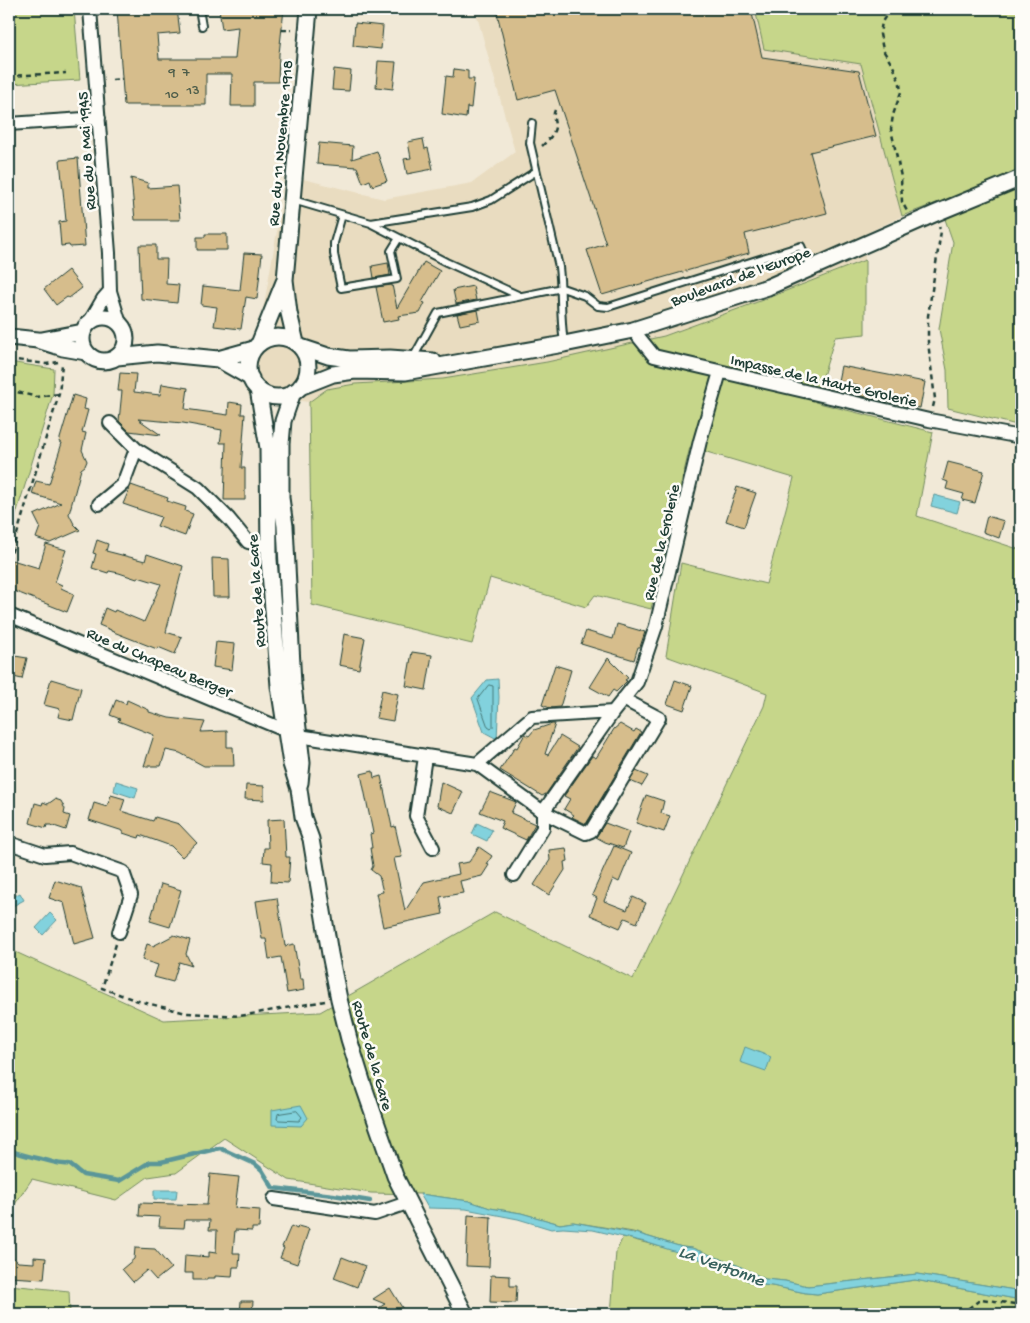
<svg xmlns="http://www.w3.org/2000/svg" width="1030" height="1323" font-family="'Gochi Hand',sans-serif">
  <rect width="100%" height="100%" fill="#f1e9d7"/>
  <filter id="ink" filterUnits="userSpaceOnUse"><feTurbulence type="fractalNoise" baseFrequency=".02" numOctaves="2"/><feDisplacementMap in="SourceGraphic" scale="10" xChannelSelector="R" yChannelSelector="G"/><feConvolveMatrix kernelMatrix="1 2 1 2 8 2 1 2 1" color-interpolation-filters="sRGB"/></filter>
  <g filter="url(#ink)">
    <!-- built -->
    <path fill="#e9dcc0" d="M475,9H755L765,49L861,64L902,216L865,234V260L760,301L664,336L547,362L443,379L355,384L327,389L309,402L248,395L287,175L384,199L472,183L515,152Z"/>
    <!-- green -->
    <path fill="#c6d68a" stroke="#728a5f" d="M9,9H74L80,80L9,84Z
      M755,9H1021V426L948,408L947,370L939,329L953,242L939,202L902,216L861,64L764,49Z
      M865,260V334L835,337L815,402L933,432L917,516L1021,550V1291L917,1274L808,1286L785,1281L765,1279L737,1265L692,1248L682,1247L633,1232L573,1222L560,1224L521,1213L490,1208L469,1201L420,1194L371,1193L289,1180L224,1138L176,1173L148,1177L116,1200L32,1179L9,1213V949L164,1020L320,1012L495,912L633,979L764,706L767,693L666,656L681,563L766,584L794,478L690,447L651,609L595,595L586,607L490,578L472,644L312,605L309,402L327,389L355,384L443,379L547,362L664,336L760,301Z
      M9,362L54,369L53,394L14,521L9,516Z
      M623,1237L673,1250L721,1266L754,1284L772,1286L806,1293L817,1294L915,1280L1021,1300V1314H611L616,1252Z
      M9,1285L69,1291L70,1314H9Z"/>
    <!-- water -->
    <path fill="#82d2dd" stroke="#5a9699" d="M934,495L960,502L957,513L931,506Z
      M498,679L499,697L497,739L484,732L472,698L487,680Z
      M116,781L138,788L135,798L114,791Z
      M477,823L492,830L487,841L472,834Z
      M20,893L24,900L9,908V899Z
      M50,913L57,920L43,935L36,928Z
      M745,1047L771,1057L766,1071L740,1062Z
      M301,1105L308,1118L301,1126L272,1125V1110Z
      M154,1190H177L176,1199H154Z
      M420,1194L469,1201L490,1208L521,1213L560,1224L573,1222L639,1234L682,1247L692,1248L737,1265L765,1279L785,1281L808,1286L917,1274L1021,1291V1300L915,1280L817,1294L806,1293L772,1286L754,1284L721,1266L645,1242L593,1230L563,1228L551,1229L518,1219L466,1209L428,1208Z"/>
    <g fill="none" stroke-linecap="round" stroke-linejoin="round">
      <!-- shore -->
      <path stroke="#477978" stroke-width="1" d="M489,685L493,686V727L491,729L488,727L478,699Z
        M297,1111L302,1117L299,1121L279,1120L277,1119L278,1114Z"/>
      <!-- stream -->
      <path stroke="#5a9699" stroke-width="4.5" d="M9,1150C22,1155 31,1157 45,1160C54,1162 59,1165 69,1164L83,1175L119,1181L150,1162H161L220,1148L255,1164L262,1170L273,1188L333,1195L370,1201"/>
    </g>
    <!-- building -->
    <path fill="#d6bd8c" stroke="#1f3d34" d="M117,9H177L180,33L157,35L159,59H235L238,27L222,29L219,9H284L279,54L278,82H254V106H231L232,74H206V105H124Z
      M496,9H751L762,57L859,71L876,136L810,152L827,213L745,234L749,253L602,295L587,250L606,244L555,90L518,100Z
      M355,23L383,26L381,49L353,46Z
      M378,61L396,62L393,89L376,87Z
      M334,69L351,71L349,91L332,90Z
      M454,69L468,71V79H474L471,108L467,107L466,118L442,114L446,76L453,77Z
      M423,139L425,149L428,148L433,169L407,174L404,159L411,158L408,142Z
      M319,143L353,146L352,159L377,151L387,181L372,186L370,180L363,183L357,167L317,164Z
      M78,158L85,246L70,247L69,245L61,246L59,222L66,221L60,160Z
      M131,178L148,183V188L177,186L180,220H135Z
      M205,234H227V250H197V237H205Z
      M139,245H156V259H167L166,284L179,285L177,303L141,299Z
      M244,253L262,254L257,299L246,297L241,329L214,326L217,307L201,305L203,286L240,290Z
      M424,262L440,271L422,302L425,303L420,313L398,316L399,319L383,322L376,287L392,285L397,308Z
      M388,263L390,275L374,278L372,266Z
      M68,270L82,288L69,298L67,297L56,305L44,289Z
      M473,286L476,300L456,304L453,290Z
      M478,310L480,321L460,325L457,314Z
      M841,366L925,382L920,408L857,395L858,385L838,381Z
      M120,373L136,374L134,392L160,395L162,384L188,388L185,409L228,415L229,402L242,404L241,414H245L241,468H245V500H224L226,443H220L222,430L183,423L138,419L161,435L129,431L119,421L122,391H118Z
      M73,395L86,399L84,409L88,410L82,432L86,433L82,450L87,461L85,466L81,469L69,514L74,524L80,530L50,543L36,538L40,527L34,515L61,503L32,494L36,481L49,484L62,443L59,442Z
      M948,462L984,471L975,503L962,500L964,494L946,489L948,482L943,480Z
      M131,485L168,498L167,501L186,507L185,511L193,514L185,536L157,526L161,517L123,504Z
      M737,487L756,493L744,527L726,521Z
      M987,516L1004,521L999,538L983,532Z
      M97,540L108,544L106,551L145,561L147,554L183,566L166,632L182,637L175,654L158,647L157,649L111,631V630L99,625L105,608L114,612L115,610L144,622L161,584L138,577L137,579L119,573L109,571L108,573L92,568L96,554L93,553Z
      M46,544L66,550L55,582L62,585L61,588L74,594L67,612L9,589V570L12,560L39,568Z
      M212,558L229,559L230,597H213Z
      M617,624L645,632L640,647H638L634,660L581,644L586,631L613,639Z
      M344,634L365,638L359,669L339,665Z
      M216,642L235,644L232,670L213,667Z
      M412,652L432,655L426,690L406,686Z
      M9,655L27,658L22,679L9,676Z
      M608,658L628,678L625,680L627,681L616,692L613,690L608,697L590,687Z
      M555,665L571,670L560,707L550,708L542,705Z
      M51,679L81,688L73,720L58,717L60,709L44,705Z
      M675,680L692,686L684,710L667,704Z
      M382,690L398,694L393,721L376,718Z
      M116,700L126,704L127,700L149,710V712L169,718L205,722L201,732L227,731V747H233L234,766H204L180,753L166,750L161,766H144L154,735L118,721L120,719L110,715Z
      M552,724H555L545,754L548,755L560,736L578,747L546,794L542,796L500,770L515,747L517,748L525,734L529,736L534,730Z
      M620,724L634,732L636,729L641,732L586,824L572,817L574,815L564,809L570,799L564,796L592,756L596,758L614,729Z
      M373,771L374,778L381,776L392,827L395,826L402,857L394,858L405,911L424,882L459,874L457,864L469,862L479,847L492,856L487,864L489,865L482,876L460,881L463,893L440,897L443,914L383,927L376,893L383,892L379,876L371,870L373,866L370,848H372L370,834L373,833L361,774Z
      M636,771L648,776L642,786L630,781Z
      M441,782L463,792L453,813L437,806Z
      M246,785L264,786V800L245,799Z
      M490,792L516,802L511,813L535,824L526,840L500,828L503,821L480,812Z
      M111,795L125,799L121,811L153,821L155,817L179,824L197,843L182,857L171,846L140,835L139,838L132,836L123,833V831L89,820L94,803L107,807Z
      M646,795L664,801L661,813L670,816L664,832L636,823Z
      M55,799L61,801L65,809L64,814L70,816L66,830L51,825H47L46,828L30,823L35,803L42,805L43,802L48,804Z
      M284,819L286,857H290L288,883L271,882L272,863L263,862L264,848H268L267,820Z
      M605,823L629,832L623,848L605,842L596,837Z
      M614,846L631,853L619,882L613,879L604,901L627,910L633,897L646,903L637,923L625,918L620,928L590,915L597,898L592,895Z
      M566,848L568,861L564,862L565,870L549,895L534,885L550,860L549,850Z
      M55,880L81,888L95,938L74,944L64,903L49,898Z
      M161,884L181,890L170,927L150,921Z
      M277,898L285,946L294,944L300,979H303L304,990L287,993L281,957L269,959L266,939H262L256,901Z
      M174,935L190,940L186,954L192,966L179,962L173,982L154,977L158,965L142,960L147,944L153,946Z
      M210,1174L239,1177L235,1208L260,1210L259,1228H252V1231L235,1230L233,1253H240L239,1267H233L232,1277L215,1276V1278H207V1280H193V1273H184L185,1255L209,1257V1252L216,1253L217,1230H209L210,1220H185L184,1228L159,1227L160,1217L139,1216L140,1203L207,1205Z
      M468,1215L491,1217L489,1267L466,1266Z
      M291,1226L297,1229L298,1226L309,1229L297,1264L280,1258L284,1248L282,1247Z
      M135,1248L155,1249L171,1268L156,1280L147,1270L133,1282L122,1269L134,1259Z
      M9,1254L18,1262L34,1263V1257L46,1258L44,1279L9,1277Z
      M342,1257L365,1266L357,1287L334,1278Z
      M491,1275L510,1276V1286H517L516,1303L490,1302Z
      M390,1288L406,1314H369L385,1304L373,1299Z
      M241,1301H253L252,1314H240Z"/>
    <g fill="none" stroke-linecap="round" stroke-linejoin="round">
      <defs>
        <path id="service" d="M199,9L202,26
          M532,123L530,143L559,267C562,292 560,317 564,343
          M293,200L371,223L472,207L491,200L535,172
          M342,215L334,243V254L341,288L397,279L391,251L399,238
          M372,224L446,262L520,296
          M413,358L438,313L562,288L585,296L598,306L608,307L801,246L810,267"/>
        <path id="minor" d="M90,9L109,253L110,291L120,324
          M9,124L99,118
          M89,323L103,299L110,291
          M633,330L654,356L929,420L1021,437
          M110,423L136,449L198,488L229,519L248,542L269,547
          M99,504L123,484L136,449
          M9,615L299,736L477,764L543,812L613,712L637,682L656,626L700,441L720,372
          M425,757L416,816L433,848
          M477,764L532,717L613,712
          M9,843L45,855L70,853L123,872L131,895L119,932
          M514,875L543,828V812L586,833L591,831L659,718L623,699
          M274,1199L375,1214L407,1203"/>
        <path id="tertiary" d="M82 339a22 22 0 1 1 44 0a22 22 0 1 1-44 0Z
          M9,337L38,340L63,348L86,352
          M248 367a30 30 0 1 1 60 0a30 30 0 1 1-60 0Z
          M42,340L83,332
          M296,343L289,313L285,280L309,9
          M259,344L284,282
          M301,347L328,356L349,359L390,358L433,361
          M117,357L157,353L218,359L254,349
          M218,359L251,378
          M300,387L333,374L355,371L405,372L564,344L633,330L768,287L934,214L1021,178
          M258,389L268,448L269,559L279,686L291,764L299,789L303,817L311,839L330,954L339,999L349,1039L363,1084L395,1176L465,1314
          M293,392L283,421L281,444V498L285,526L293,685L302,763L300,783"/>
      </defs>
      <!-- service casing -->
      <use href="#service" stroke="#1f3d34" stroke-width="10"/>
      <!-- minor casing -->
      <use href="#minor" stroke="#1f3d34" stroke-width="16"/>
      <!-- tertiary casing -->
      <use href="#tertiary" stroke="#1f3d34" stroke-width="19"/>
      <!-- path -->
      <path stroke="#1f3d34" stroke-width="2.5" stroke-dasharray="5 4" stroke-linecap="butt" d="M890,9L882,22L880,34L883,50L894,68L900,84L901,92L893,115L891,129L901,177L902,202L907,211
        M282,30H292
        M9,76L66,73
        M112,80L122,79
        M542,146C547,141 554,135 555,127C555,120 552,117 555,110
        M9,359L46,364L58,362
        M9,390L37,397L59,394
        M933,407L935,399L928,342V316L941,231L939,227
        M9,561L59,394L62,364
        M116,944L102,988L135,1000L186,1013L240,1016L325,1001
        M961,1314L981,1299L1021,1305"/>
      <!-- service -->
      <use href="#service" stroke="#fdfcf7" stroke-width="6"/>
      <!-- minor -->
      <use href="#minor" stroke="#fdfcf7" stroke-width="12"/>
      <!-- tertiary -->
      <use href="#tertiary" stroke="#fdfcf7" stroke-width="15"/>
    </g>
  </g>
  <g text-anchor="middle" stroke-width="5" stroke-linejoin="round" paint-order="stroke">
    <!-- number labels -->
    <g font-size="14" fill="#4d5d4a">
      <text x="172" y="76">9</text>
      <text x="186" y="76">7</text>
      <text x="193" y="94">13</text>
      <text x="172" y="98">10</text>
    </g>
    <!-- street labels -->
    <g font-size="16" fill="#1f3d34" stroke="#fdfcf7">
      <text transform="translate(279 143) rotate(-85)" y="6">Rue du 11 Novembre 1918</text>
      <text transform="translate(85 151) rotate(-94)" y="6">Rue du 8 Mai 1945</text>
      <text transform="translate(740 275) rotate(-20)" y="6">Boulevard de l'Europe</text>
      <text transform="translate(824 379) rotate(13)" y="6">Impasse de la Haute Grolerie</text>
      <text transform="translate(660 542) rotate(-77)" y="6">Rue de la Grolerie</text>
      <text transform="translate(255 591) rotate(-94)" y="6">Route de la Gare</text>
      <text transform="translate(160 661) rotate(23)" y="6">Rue du Chapeau Berger</text>
      <text transform="translate(374 1055) rotate(74)" y="6">Route de la Gare</text>
    </g>
    <!-- water labels -->
    <g font-size="18" font-style="italic" fill="#38625e" stroke="#fdfcf7">
      <text transform="translate(722 1265) rotate(20)" y="6">La Vertonne</text>
    </g>
  </g>
  <!-- margin -->
  <rect width="1030" height="1323" fill="none" stroke="#fdfcf7" stroke-width="30"/>
  <rect x="15" y="15" width="1000" height="1293" fill="none" stroke="#1f3d34" stroke-width="2" filter="url(#ink)"/>
</svg>
